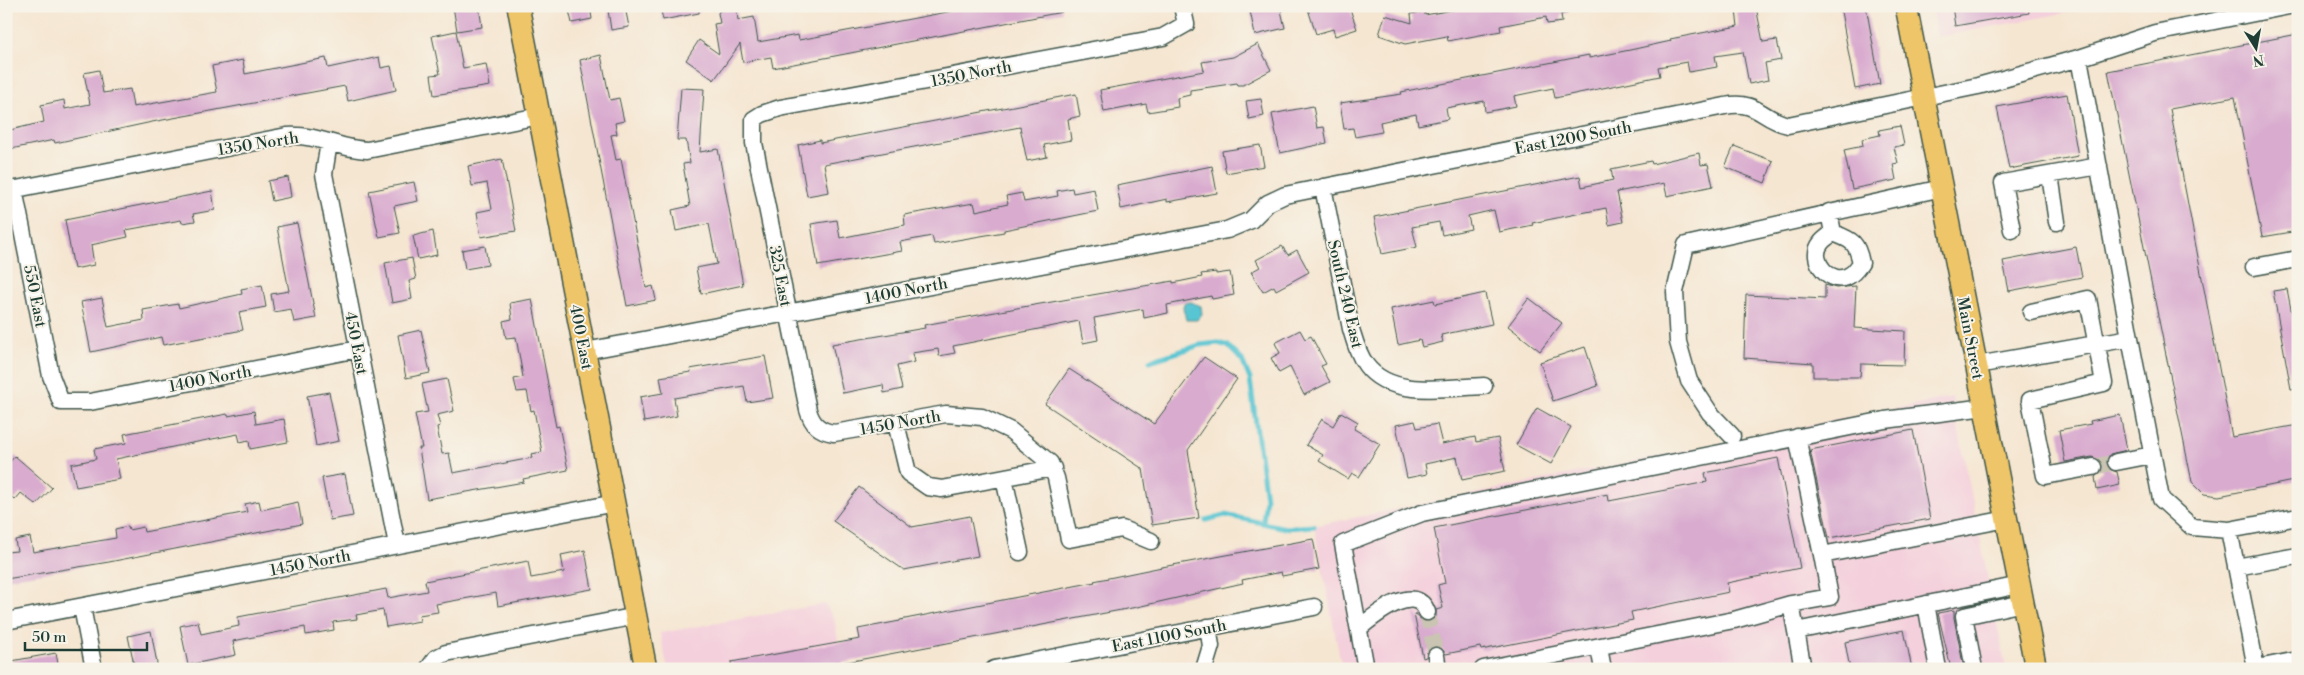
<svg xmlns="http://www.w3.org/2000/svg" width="2304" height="675" font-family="'Libre Bodoni',serif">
  <rect width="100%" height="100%" fill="#f7f3e8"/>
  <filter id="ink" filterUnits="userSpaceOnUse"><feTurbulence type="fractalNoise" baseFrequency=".02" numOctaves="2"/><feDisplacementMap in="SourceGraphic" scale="10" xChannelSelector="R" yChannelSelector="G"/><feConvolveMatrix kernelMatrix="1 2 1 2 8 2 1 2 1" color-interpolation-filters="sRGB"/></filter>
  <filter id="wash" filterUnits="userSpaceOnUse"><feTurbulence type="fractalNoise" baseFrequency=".0096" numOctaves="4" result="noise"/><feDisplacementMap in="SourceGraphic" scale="20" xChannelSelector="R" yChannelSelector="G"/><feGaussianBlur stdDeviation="1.12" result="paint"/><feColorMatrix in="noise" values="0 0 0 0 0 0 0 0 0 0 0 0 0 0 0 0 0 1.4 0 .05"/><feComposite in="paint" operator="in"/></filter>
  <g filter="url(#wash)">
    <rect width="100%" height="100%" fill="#f5e6d1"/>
    <!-- built -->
    <path fill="#f4cfdc" d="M1931,6H2090V8L1937,37Z
      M1952,397L2006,669H1342L1314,526Z
      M825,604L834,618L843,669H668L660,633Z"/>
    <!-- water -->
    <path fill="#59c5d2" stroke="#3c8183" d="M1184,303L1191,302L1201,306L1202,314L1197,320H1186L1183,307Z"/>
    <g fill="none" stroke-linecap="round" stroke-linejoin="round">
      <!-- stream -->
      <path stroke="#59c5d2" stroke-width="5" d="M1150,361L1200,345L1218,343L1228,346L1242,360L1250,379L1262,469L1266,498L1263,522
        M1206,520L1225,515L1286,528L1314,526"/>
    </g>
    <g id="blocks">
      <!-- building -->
      <path fill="#d9accf" d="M453,6H479L482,27L457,31Z
        M568,6H590L592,19L572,23Z
        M660,6H699V13L663,20Z
        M723,6H736L738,20L754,17L758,42L798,35L799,40L979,6H1061L1062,12L773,68L771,57L743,62L740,44L714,80L686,60L699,40L719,54L714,24L720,23L718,13Z
        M1249,6H1280L1285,28L1255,35Z
        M1307,6H1349L1357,29L1335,36L1333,29L1316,34Z
        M1474,6H1567L1568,13L1561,14L1562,22L1547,24L1546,17L1500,26L1501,31L1448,41L1447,36L1405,44L1379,35L1385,15L1412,23L1411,14L1425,11V15Z
        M1840,6H1866L1880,84L1855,89Z
        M1952,6H2028L2029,13L1955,26Z
        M625,7L629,27L611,30L608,10Z
        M1756,7L1763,42L1777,40L1781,60L1765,63L1768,80L1749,84L1743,52L1715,56L1717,67L1689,72L1687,62L1658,67L1660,76L1555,98L1553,88L1514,96L1516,106L1501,109L1485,112L1484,101L1446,108L1448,119L1418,125L1416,114L1380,122L1382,132L1355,137L1353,128L1344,129L1340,103L1402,94L1401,92L1589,55V58L1630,50L1671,41L1670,39L1738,26L1736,11Z
        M456,31L463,68L486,64L490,86L434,95L431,75L440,74L432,36Z
        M2298,34V87L2293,88L2298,110V231L2262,237L2235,97L2170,109L2232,437L2298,425V480L2219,496L2204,494L2192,482L2108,71Z
        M1258,44L1271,70L1243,85H1238L1237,83L1190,90V95L1177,98L1178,107L1148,112L1146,104L1104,112L1100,90L1204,71L1202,62L1233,57Z
        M601,55L610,100L619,98L624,121L615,123L617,134L611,135L616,160L621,159L646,288L653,286L656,300L627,306L580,60Z
        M379,57L381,68L391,66L396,90L348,101L345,86L152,122L55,143L54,140L6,150V131L44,122L41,105L64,100L65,109L90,104L84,73L99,70L103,93L130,89L133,107L217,92L212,66L243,60L245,74L326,58L328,68Z
        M681,88L704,89L700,152L718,149L743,285L701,294L696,268L717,264L709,224L676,231L672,210L690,206L683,164L690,163L686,140H677Z
        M1076,94L1080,116L1068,119L1071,140L1044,145L1047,157L1027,161L1020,127L824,164L829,192L807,196L798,145L820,140V143Z
        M2067,94L2078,156L2009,169L1997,107Z
        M1261,99L1264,116L1249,119L1246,101Z
        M1313,106L1317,128L1324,127L1327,143L1280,153L1272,114Z
        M1900,126L1904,145L1894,147L1898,163L1893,164L1896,180L1852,189L1844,150L1863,146L1862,139L1880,135L1879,130Z
        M1260,145L1264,166L1226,173L1222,151Z
        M1734,146L1773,161L1765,183L1725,167Z
        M1699,153L1701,165L1708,164L1713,186L1667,196L1664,183L1617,192L1623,222L1609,225L1606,208L1532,223L1533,225L1499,232L1494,210L1468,216L1471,229L1442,235L1439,222L1412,227L1417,247L1382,254L1374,217L1580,176L1582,187L1613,180L1611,169L1651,161L1652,164Z
        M502,159L516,231L481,237L477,212L492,209L487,183L472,186L468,166Z
        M1212,166L1217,193L1167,202V199L1121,209L1117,185Z
        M288,177L291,197L272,201L268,181Z
        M414,182L418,201L394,206L400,233L379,237L369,191Z
        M1072,188L1073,193L1094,189L1098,211L1004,230V232L934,244L932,236L900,242L902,251L818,266L811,224L837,220L840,238L905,225L904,215L974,203L976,211L1008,204L1006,196L1022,193L1024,202L1058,196L1057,191Z
        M212,191L215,210L193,214L195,221L182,223L181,220L126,230L128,237L91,245L94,265L74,269L65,220Z
        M297,223L316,318L294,322L291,309L274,312L271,294L289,291L277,227Z
        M433,231L437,255L418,259L413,236Z
        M485,246L488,265L465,269L462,250Z
        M1282,246L1288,255L1297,250L1309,272L1276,290L1274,286L1263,292L1251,272L1260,267L1256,260Z
        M2076,247L2082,277L2009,291L2003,261Z
        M412,258L416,279L409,281L412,299L392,303L385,263Z
        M1216,272V274L1230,272L1234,295L1212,299L1211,296L1167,305L1168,313L1144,318L1143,309L1094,318L1098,340L1083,343L1079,321L953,346L955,353L939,356L938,349L912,353L914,362L897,366L902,389L884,393L883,385L843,393L832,344L925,328L924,325L1017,308L1173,281V283L1202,277L1201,274Z
        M262,285L266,307L239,312L243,330L163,345L161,337L91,352L81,302L102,298L108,327L144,320L143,310L178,304L179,308L242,294L241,289Z
        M1825,285L1836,288L1856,286L1854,328L1905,331L1904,365L1861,364L1860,377H1813V363L1744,358L1746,295L1825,299Z
        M2287,289L2298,345V388L2291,389L2273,291Z
        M1485,293L1492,324L1441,335L1443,342L1422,347L1420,340L1398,345L1391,309L1434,300L1435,304Z
        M1529,298L1562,323L1540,351L1508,326Z
        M532,299L556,427L559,426L568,470L523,479L524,482L427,499L419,448H422L415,414L428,412L422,384L447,379L454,411L437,415L440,426L437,427L442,454L449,453L453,473L532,458L531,454L542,452L534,410L531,411L527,391L517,392L514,379L523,377L516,337L506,338L503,321L512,319L510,303Z
        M421,330L430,373L406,378L398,335Z
        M1300,330L1305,339L1311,336L1326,364L1321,366L1330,382L1304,395L1290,367L1279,373L1271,358L1280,353L1275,343Z
        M1585,347L1598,386L1553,401L1540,362Z
        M765,356L773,398L747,402L744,386L674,398L677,416L644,422L640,397L663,393L660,377L691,372L690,369Z
        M1204,357L1237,379L1188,450L1199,518L1152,525L1143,469L1045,404L1069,369L1154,424Z
        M329,392L339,441L316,446L307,396Z
        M1537,408L1571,427L1551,464L1516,445Z
        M254,411L256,424L284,419L288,442L250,449L249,440L240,442L238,434L187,444L116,459L120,479L76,487L71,464L96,459L94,449L126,443L124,434L227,414L228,416Z
        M1341,412L1358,422L1354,429L1380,444L1359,477L1352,473L1348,479L1319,461L1323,455L1306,445L1322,419L1333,426Z
        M2120,415L2127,450L2110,454L2106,463L2109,469L2117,472L2120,485L2097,490L2095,477L2102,471L2101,461L2092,457L2065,462L2059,430L2091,424L2090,421Z
        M1415,421L1417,428L1437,424L1442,444L1475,437L1476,442L1498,438L1505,471L1462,480L1457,457L1425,464L1427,474L1407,478L1396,425Z
        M1913,430L1930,519L1829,538L1810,450Z
        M15,456L52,488L36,505L21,493L15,500L6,492V466Z
        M1778,458L1800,568L1727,583L1729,592L1631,612L1633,620L1481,650L1480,647L1446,654L1440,647L1434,646L1427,652L1426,657L1423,658L1414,614H1416L1422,621L1428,622L1436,617V610L1443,608L1438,585L1445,583L1434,528L1608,494L1609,501L1707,482L1705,473Z
        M345,474L353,516L330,520L322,478Z
        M859,487L912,527L970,516L978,556L904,570L833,521Z
        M259,501L261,510L298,502L302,524L109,562L6,579V552L17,551L15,540L30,537L33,552L116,538L115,529L128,526L129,530L143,527L144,532L247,512L245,504Z
        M1313,539L1319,569L1282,576L1281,572L1242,580L1243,583L1137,607L842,663L843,669H732L731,662L860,639L858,629L900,621V620L1095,582L1094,581L1162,567Z
        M585,550L592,589L498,606L496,593L436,604L438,612L419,615L420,621L386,627L383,610L356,615L357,619L333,622L334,630L306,635L305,627L233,641L236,655L188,665L180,626L198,622L201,634L239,626L238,617L386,589L388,598L427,591L425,581L528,561L531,578L564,572L561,555Z
        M1954,610V618L1964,669H1951L1938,613Z
        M1904,630L1912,669H1850L1845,642Z
        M151,631L158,669H135L128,636Z
        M56,653L59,669H6V662Z"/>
    </g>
  </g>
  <g filter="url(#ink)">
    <use href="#blocks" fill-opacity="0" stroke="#3f564c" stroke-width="1"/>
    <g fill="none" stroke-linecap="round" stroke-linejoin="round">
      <!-- minor-tunnel -->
      <path stroke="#cac4b2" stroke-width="16" stroke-dasharray="16 8" stroke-linecap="butt" d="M2093,467L2116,462
        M1427,612L1436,656"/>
      <defs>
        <path id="minor" d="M2079,58L2155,33L2289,6
          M329,142L324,174L397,545
          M2050,175L2057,222
          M1323,187L1351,329C1355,342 1358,354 1366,365C1391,399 1448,387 1484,386
          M14,189L51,376L61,402H90L358,349
          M6,191L287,136C320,134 337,149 367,150L539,116
          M1829,212L1833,233C1853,240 1857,243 1861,263C1858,267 1854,273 1850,275C1832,288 1807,260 1821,243C1824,239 1829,236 1833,233
          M2012,230L2003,183L2099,166
          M2254,267L2298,259
          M2031,312L2088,299L2104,383L2030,400L2045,476L2093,467
          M2130,338L2161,499L2192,527L2229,530
          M585,351L1227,230L1251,220L1268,203L1285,195L1725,106C1759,100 1760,119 1788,125L1978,86L2079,58L2130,338L1977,365
          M896,423L908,473L928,487L942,489L1053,468
          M1732,436L1710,413L1689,381L1678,342L1675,292L1686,245L1942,188
          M1797,437L1822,555
          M2116,462L2152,455
          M1004,478L1020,552
          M1151,541L1122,529L1069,539L1056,478L1050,463L1011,431L982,417L946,414L834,433C819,431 812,424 808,410L754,143V119L762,114L780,108L1163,37L1186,24L1182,6
          M2236,567L2298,556
          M1791,604L1803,669
          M1926,604L1938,669
          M82,607L94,669
          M6,621L615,503
          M1359,628C1372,618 1415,580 1427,612
          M1796,631L2020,585
          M1599,648L1603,669
          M1436,656L1438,669
          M2256,668L2229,530L2298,517
          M428,669L436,658L446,653L637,616
          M994,669L1314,607
          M1204,669L1211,646L1208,627
          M1366,669L1343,544L1422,513L1885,420L1985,407
          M1483,669L1734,620L1791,604L1830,597L1822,555L2007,519
          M1974,669L1964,616L2023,603
          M2252,669L2298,660"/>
        <path id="major" d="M518,6L646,669
          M1906,6L2036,669"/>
      </defs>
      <!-- minor casing -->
      <use href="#minor" stroke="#3f564c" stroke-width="19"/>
      <!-- major casing -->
      <use href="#major" stroke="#3f564c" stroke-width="24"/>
      <!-- minor -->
      <use href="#minor" stroke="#fff" stroke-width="16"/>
      <!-- major -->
      <use href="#major" stroke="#eec569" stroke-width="21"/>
    </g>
  </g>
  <g text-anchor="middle" stroke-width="4" stroke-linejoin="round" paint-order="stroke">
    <!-- street labels -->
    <g font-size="16" fill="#1f3d34" stroke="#f7f3e8">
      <text transform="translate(971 73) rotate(-11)" y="6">1350 North</text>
      <text transform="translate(1573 137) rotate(-11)" y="6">East 1200 South</text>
      <text transform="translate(258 143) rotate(-9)" y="6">1350 North</text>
      <text transform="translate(781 276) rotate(79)" y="6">325 East</text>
      <text transform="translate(906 290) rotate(-11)" y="6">1400 North</text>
      <text transform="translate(1346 294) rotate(77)" y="6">South 240 East</text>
      <text transform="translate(36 296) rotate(79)" y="6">550 East</text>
      <text transform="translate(582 337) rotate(79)" y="6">400 East</text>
      <text transform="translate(1971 338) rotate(79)" y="6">Main Street</text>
      <text transform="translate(357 343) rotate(79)" y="6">450 East</text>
      <text transform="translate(210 378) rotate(-11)" y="6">1400 North</text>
      <text transform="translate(900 422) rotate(-10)" y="6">1450 North</text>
      <text transform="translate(310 562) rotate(-11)" y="6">1450 North</text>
      <text transform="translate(1169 635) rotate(-11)" y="6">East 1100 South</text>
    </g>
  </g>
  <!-- margin -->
  <rect width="2304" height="675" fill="none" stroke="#f7f3e8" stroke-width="25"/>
  <!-- north arrow -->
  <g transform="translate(2256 48) rotate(169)" stroke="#f7f3e8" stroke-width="4" paint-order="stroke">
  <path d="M0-4L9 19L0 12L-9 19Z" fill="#1f3d34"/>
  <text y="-8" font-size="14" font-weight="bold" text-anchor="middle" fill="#1f3d34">N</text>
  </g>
  <!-- scale -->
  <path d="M25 642v8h122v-8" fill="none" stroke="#1f3d34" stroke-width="2.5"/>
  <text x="32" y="642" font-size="15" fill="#1f3d34" stroke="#f7f3e8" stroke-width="4" paint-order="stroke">50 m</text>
</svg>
